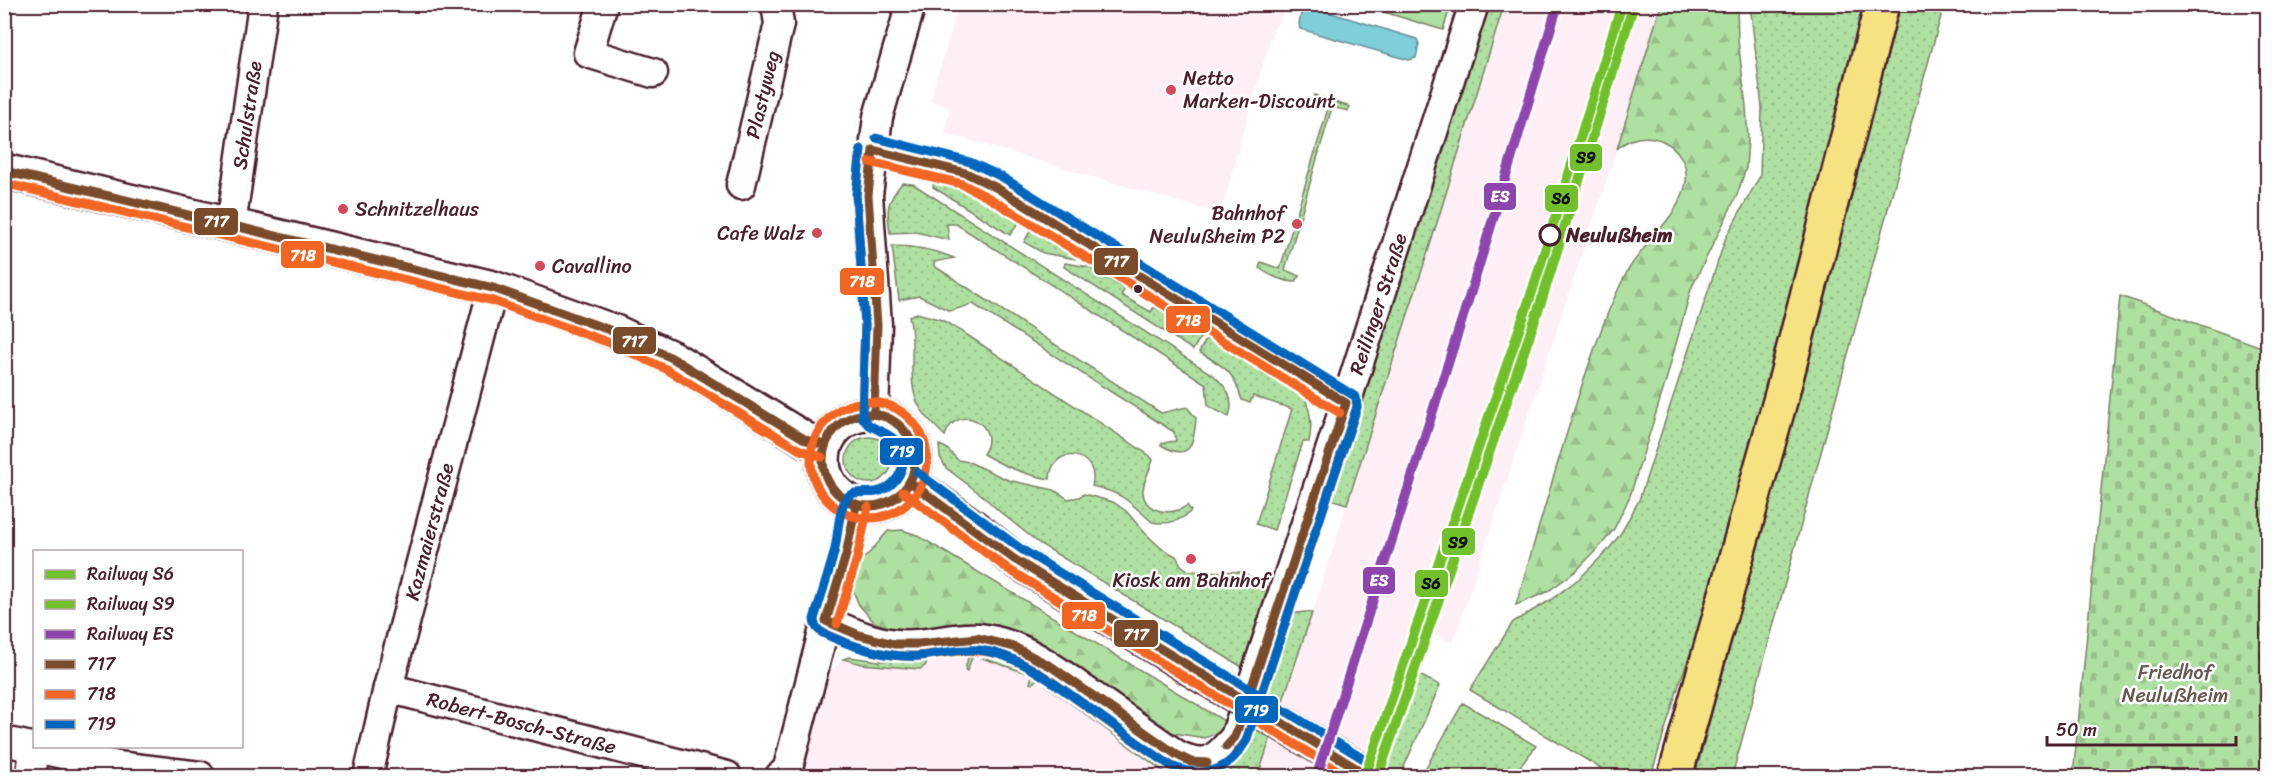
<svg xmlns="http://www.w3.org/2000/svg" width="2272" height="781" font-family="Sriracha,sans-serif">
  <defs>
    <pattern id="grass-dots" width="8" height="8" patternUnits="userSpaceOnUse" patternTransform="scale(1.5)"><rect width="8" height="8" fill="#aee0a1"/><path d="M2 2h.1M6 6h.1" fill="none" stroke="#97c08b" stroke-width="1.8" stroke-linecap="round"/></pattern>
    <pattern id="forest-firs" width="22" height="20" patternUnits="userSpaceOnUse" patternTransform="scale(1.5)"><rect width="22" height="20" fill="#aee0a1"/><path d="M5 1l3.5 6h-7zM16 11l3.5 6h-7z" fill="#97c08b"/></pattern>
    <pattern id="cemetery-stones" width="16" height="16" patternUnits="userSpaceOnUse" patternTransform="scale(1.5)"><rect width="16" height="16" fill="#aee0a1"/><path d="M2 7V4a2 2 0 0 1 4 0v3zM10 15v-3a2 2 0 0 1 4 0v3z" fill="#97c08b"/></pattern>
  </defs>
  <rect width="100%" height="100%" fill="#fff"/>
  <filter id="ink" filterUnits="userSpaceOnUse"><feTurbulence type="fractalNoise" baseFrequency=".0167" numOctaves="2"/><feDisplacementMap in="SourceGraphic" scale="12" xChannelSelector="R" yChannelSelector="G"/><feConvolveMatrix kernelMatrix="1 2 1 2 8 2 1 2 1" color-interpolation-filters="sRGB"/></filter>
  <g filter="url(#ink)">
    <!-- built -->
    <path fill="#feeef6" d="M959,5H1288L1272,33L1220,214L944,133L949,114L946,106L930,101Z
      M1504,5H1661L1617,149L1453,642L1433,635L1383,776H1258L1298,659L1431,242Z
      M970,649L1035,674L1183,776H804L806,763L828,673L843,659L849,657L903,662L926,660L948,652Z"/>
    <!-- grass -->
    <path fill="url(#grass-dots)" stroke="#7c8066" stroke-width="1.5" d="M1484,5H1504L1431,242L1347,504L1333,500L1335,475Z
      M1750,5H1866L1773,370L1694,644L1679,684L1651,776H1599L1602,769L1470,690L1513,622L1549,601L1581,577L1609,549L1621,533L1639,500L1726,237L1760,176L1762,107Z
      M1901,5H1944L1732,776H1695Z
      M1314,95L1350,107L1348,111L1332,107L1285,270L1300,276L1295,282C1282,281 1270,276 1259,268L1261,262L1280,269L1329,105L1313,100Z
      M934,177L980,194L1022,218L1010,235L933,187Z
      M902,183L913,184L1213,375C1227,387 1235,399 1229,417L1208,406L1206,384L956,224H947L949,240L916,232L890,233C887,207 885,205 902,183Z
      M1033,226L1092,262L1043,253L1024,242Z
      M892,246C915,246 933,249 954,258L934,262V266L1161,413L1187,407L1196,418C1194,445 1190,462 1161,445L1162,443L1176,441L1174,432L973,304L950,311L919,296L899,300Z
      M1065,263L1089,267L1125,289L1121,295L1151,312L1154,307L1203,333L1193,350L1064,267Z
      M917,313L942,320L961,331L1149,455L1153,460C1150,470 1143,481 1143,491C1143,513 1174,517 1187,505L1191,511C1180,522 1168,525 1152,522C1128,501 1125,494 1092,486C1101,451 1051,443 1050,479C1025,475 1005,467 983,454C1003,424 956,401 945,436C935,426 924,416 918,404C906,379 917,343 909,316Z
      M1211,331L1302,391C1310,408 1313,423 1309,442H1303L1274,530L1256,524L1292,409L1253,396L1250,403L1242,400C1232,369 1226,368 1199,352Z
      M846 460a23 23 0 1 1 46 0a23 23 0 1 1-46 0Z
      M939,445L946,448L958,460L969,462L1008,480L1054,490L1068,499L1079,497L1084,494L1113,502L1126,511L1146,534L1161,548L1176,556L1181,565L1189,571L1242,572L1272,589L1247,670L1040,544L1000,512L983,496L946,468L940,457Z
      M1305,612L1312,613L1258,776H1227L1243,751L1291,618L1297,613Z
      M970,649L1008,659L1022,665L1183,776H1170L1037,679L1032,684L1030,683L1032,675L973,655L967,671L965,670Z
      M849,657L879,661L926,660L927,662L925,666L920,669L862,664L843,659Z
      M1419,675L1440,685L1400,776H1383Z
      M1463,703L1536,746L1513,776H1421Z"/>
    <!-- forest -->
    <path fill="url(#forest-firs)" stroke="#7c8066" stroke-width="1.5" d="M1661,5H1737L1738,40L1746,106L1748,139L1746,168L1737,195L1691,289L1665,384L1630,496L1614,529L1602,544L1576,571L1547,592L1516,605C1538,530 1559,455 1583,382C1596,344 1608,307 1627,272C1642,244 1683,213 1686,181C1690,143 1643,123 1617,149Z
      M902,530L917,535L1226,722L1221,731L1205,738L1173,733L1151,721L1058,654L1034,639L998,625L964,622L900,632L887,628L874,622L859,605L854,593L853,566C868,558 877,543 888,531Z"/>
    <!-- cemetery -->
    <path fill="url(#cemetery-stones)" stroke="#7c8066" stroke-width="1.5" d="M2120,296L2267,349V776H2073Z"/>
    <!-- garden -->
    <path fill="#aee0a1" stroke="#7c8066" stroke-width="1.5" d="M1361,5L1451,4V5L1443,30Z"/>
    <!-- water -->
    <path fill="#7ecfd9" stroke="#698993" stroke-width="1.5" d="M1308,6L1417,39L1419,44L1416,58L1409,60L1300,29L1299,23L1302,10Z"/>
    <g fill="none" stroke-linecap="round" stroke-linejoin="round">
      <defs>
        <g id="street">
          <path d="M603,4L588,53L653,73"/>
          <path d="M873,150L966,173L997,188L1346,403"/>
          <path id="s1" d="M741,185L779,24L776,4"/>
          <path id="s2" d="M231,225L263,4"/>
          <path d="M874,414L877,325L868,195L878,117L911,4"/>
          <path id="s3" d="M826,621C856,635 884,647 918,644C941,642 964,635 986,639C1025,645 1056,670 1087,692C1117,713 1147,734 1177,755C1207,769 1215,760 1235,737L1346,403L1474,4"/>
          <path id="s4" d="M388,688L727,776"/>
          <path d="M4,741L117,766L200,776"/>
          <path d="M31,776L34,747"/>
          <path id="s5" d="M368,776L388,688L493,288"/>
          <path d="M780,776L786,772L789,764L826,621L846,555L856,505"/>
        </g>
        <path id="secondary" d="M4,171L493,288L615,332L672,358L806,440L825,445
          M823 460a46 46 0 1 1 92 0a46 46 0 1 1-92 0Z
          M910,482L973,527L1014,559L1205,677"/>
        <path id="primary" d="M1675,776L1782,394L1882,4"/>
      </defs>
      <!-- street casing -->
      <use href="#street" stroke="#4a1f2b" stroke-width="33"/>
      <!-- secondary casing -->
      <use href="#secondary" stroke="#4a1f2b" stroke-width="38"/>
      <!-- primary casing -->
      <use href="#primary" stroke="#4a1f2b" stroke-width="38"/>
      <!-- street -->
      <use href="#street" stroke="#fff" stroke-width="28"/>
      <!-- secondary -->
      <use href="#secondary" stroke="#fff" stroke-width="33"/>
      <!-- primary -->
      <use href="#primary" stroke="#f7e281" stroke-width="33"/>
      <defs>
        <path id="secondary-bridge" d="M1205,677L1369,776"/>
      </defs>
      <!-- secondary-bridge casing -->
      <use href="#secondary-bridge" stroke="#4a1f2b" stroke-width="38" stroke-linecap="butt"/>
      <!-- secondary-bridge -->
      <use href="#secondary-bridge" stroke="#fff" stroke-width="33"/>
      <defs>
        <path id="bus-1" d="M873,150L966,173L997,188L1346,403
          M873,150L868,195L877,325L874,414
          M4,171L493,288L615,332L672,358L806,440L825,445
          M823 460a46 46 0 1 1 92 0a46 46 0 1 1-92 0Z
          M910,482L1014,559L1369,776
          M826,621L859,635L894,644H918L978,638L1014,647L1052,667L1177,755L1191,762L1207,763
          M826,621L846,555L856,505
          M1226,747L1235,737L1346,403"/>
        <path id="bus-2" d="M861,149L856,195L865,325L862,414
          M870,162L962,184L991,199L1340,413
          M4,183L490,300L610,343L666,369L800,450L822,457
          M811 460a58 58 0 1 1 116 0a58 58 0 1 1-116 0Z
          M903,492L1008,569L1347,776
          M837,624L857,558L868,507
          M821,632C852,646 883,658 918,656C944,654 968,647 995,653C1027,661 1055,684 1082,703C1111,724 1141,746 1172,766L1188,774L1206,775
          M1235,755L1246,741L1357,407"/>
        <path id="bus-3" d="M861,149L856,195L865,325L862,416C869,434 898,428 903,456C905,473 892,489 876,492C866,494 852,489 846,499C838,511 838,538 834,553C828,575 821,597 814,619C814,631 825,634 836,639C863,650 891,658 920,656C940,654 960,648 980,650C1020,655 1053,683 1085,705C1113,725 1142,746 1171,766C1204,779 1228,772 1246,741L1357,407L1356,397L1002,177L970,162L876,138
          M917,472L1021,549L1375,766"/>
      </defs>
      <!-- bus-1 casing -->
      <use href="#bus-1" stroke="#fff" stroke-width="14"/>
      <!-- bus-2 casing -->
      <use href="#bus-2" stroke="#fff" stroke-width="14"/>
      <!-- bus-3 casing -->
      <use href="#bus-3" stroke="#fff" stroke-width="14"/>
      <!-- bus-1 -->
      <use href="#bus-1" stroke="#7a4b2a" stroke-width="9"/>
      <!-- bus-2 -->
      <use href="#bus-2" stroke="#f26522" stroke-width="9"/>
      <!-- bus-3 -->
      <use href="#bus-3" stroke="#0065bd" stroke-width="9"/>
      <defs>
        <path id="rail-1" d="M1365,776L1531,295L1622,4"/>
        <path id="rail-2" d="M1378,776L1542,299L1633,7"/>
        <path id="rail-3" d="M1318,772L1473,285L1558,4"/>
      </defs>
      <!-- rail-1 casing -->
      <use href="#rail-1" stroke="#fff" stroke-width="15"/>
      <!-- rail-2 casing -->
      <use href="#rail-2" stroke="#fff" stroke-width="15"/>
      <!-- rail-3 casing -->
      <use href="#rail-3" stroke="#fff" stroke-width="15"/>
      <!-- rail-1 -->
      <use href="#rail-1" stroke="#71c02c" stroke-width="10"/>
      <!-- rail-2 -->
      <use href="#rail-2" stroke="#71c02c" stroke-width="10"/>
      <!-- rail-3 -->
      <use href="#rail-3" stroke="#8e44ad" stroke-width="10"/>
    </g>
  </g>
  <!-- markers -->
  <g fill="#d1495b" stroke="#fff" stroke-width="2">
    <circle cx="1171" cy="90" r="6"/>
    <circle cx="343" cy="209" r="6"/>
    <circle cx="1297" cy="224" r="6"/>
    <circle cx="817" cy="233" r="6"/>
    <circle cx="540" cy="266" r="6"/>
    <circle cx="1191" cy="559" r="6"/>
  </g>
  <circle fill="#fff" stroke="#4a1f2b" stroke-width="3" cx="1550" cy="235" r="10"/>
  <circle fill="#4a1f2b" stroke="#fff" stroke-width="2" cx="1138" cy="289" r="5"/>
  <g text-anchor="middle" stroke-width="5" stroke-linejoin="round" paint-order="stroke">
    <!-- poi labels -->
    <g font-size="20" fill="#4a1f2b" stroke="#fff" text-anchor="start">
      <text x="1183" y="85">Netto<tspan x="1183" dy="23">Marken-Discount</tspan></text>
      <text x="355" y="216">Schnitzelhaus</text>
      <text x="1285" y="220" text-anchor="end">Bahnhof<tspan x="1285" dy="23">Neulußheim P2</tspan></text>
      <text x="805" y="240" text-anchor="end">Cafe Walz</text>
      <text x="552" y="273">Cavallino</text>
      <text x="1191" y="587" text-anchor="middle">Kiosk am Bahnhof</text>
    </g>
    <!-- street labels -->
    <g font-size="20" fill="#4a1f2b" stroke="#fff">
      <text dy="7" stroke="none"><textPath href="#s1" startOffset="93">Plastyweg</textPath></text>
      <text dy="7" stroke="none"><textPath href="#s2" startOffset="111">Schulstraße</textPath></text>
      <text dy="7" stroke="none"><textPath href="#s3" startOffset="914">Reilinger Straße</textPath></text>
      <text dy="7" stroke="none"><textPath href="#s5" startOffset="252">Kazmaierstraße</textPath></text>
      <text dy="7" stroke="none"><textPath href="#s4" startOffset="138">Robert-Bosch-Straße</textPath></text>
    </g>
    <!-- stop labels -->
    <g font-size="20" font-weight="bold" fill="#4a1f2b" stroke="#fff" text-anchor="start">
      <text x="1566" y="242">Neulußheim</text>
    </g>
    <!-- park labels -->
    <g font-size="20" fill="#68594e" stroke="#fff">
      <text x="2175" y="679">Friedhof<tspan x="2175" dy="23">Neulußheim</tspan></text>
    </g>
  </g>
  <g stroke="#fff" stroke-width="2">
    <rect x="1569" y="143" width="34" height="29" rx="6" fill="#71c02c"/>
    <rect x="1483" y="182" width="34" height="29" rx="6" fill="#8e44ad"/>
    <rect x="1544" y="184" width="35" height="29" rx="6" fill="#71c02c"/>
    <rect x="193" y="207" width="46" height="29" rx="6" fill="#7a4b2a"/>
    <rect x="280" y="240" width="45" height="29" rx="6" fill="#f26522"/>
    <rect x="1093" y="247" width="46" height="29" rx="6" fill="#7a4b2a"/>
    <rect x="839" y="267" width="46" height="29" rx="6" fill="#f26522"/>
    <rect x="1165" y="305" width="46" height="29" rx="6" fill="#f26522"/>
    <rect x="612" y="326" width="45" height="29" rx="6" fill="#7a4b2a"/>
    <rect x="879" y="437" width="45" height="29" rx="6" fill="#0065bd"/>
    <rect x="1441" y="527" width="35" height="29" rx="6" fill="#71c02c"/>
    <rect x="1362" y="566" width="34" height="29" rx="6" fill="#8e44ad"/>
    <rect x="1414" y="569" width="35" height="29" rx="6" fill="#71c02c"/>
    <rect x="1061" y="601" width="45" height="29" rx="6" fill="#f26522"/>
    <rect x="1113" y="619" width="46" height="29" rx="6" fill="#7a4b2a"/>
    <rect x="1234" y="695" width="45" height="29" rx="6" fill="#0065bd"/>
  </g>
  <g font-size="16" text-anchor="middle" font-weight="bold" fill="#fff">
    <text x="1500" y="202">ES</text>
    <text x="216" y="227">717</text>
    <text x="303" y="261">718</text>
    <text x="1116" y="267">717</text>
    <text x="862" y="287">718</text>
    <text x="1188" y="326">718</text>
    <text x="634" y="347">717</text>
    <text x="902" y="457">719</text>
    <text x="1379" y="586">ES</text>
    <text x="1084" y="621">718</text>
    <text x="1136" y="640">717</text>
    <text x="1256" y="716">719</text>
  </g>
  <g font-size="16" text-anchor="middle" font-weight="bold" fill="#111">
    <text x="1586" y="163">S9</text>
    <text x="1561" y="204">S6</text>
    <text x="1458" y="548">S9</text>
    <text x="1431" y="589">S6</text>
  </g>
  <!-- margin -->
  <rect width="2272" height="781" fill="none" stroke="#fff" stroke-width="24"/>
  <rect x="12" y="12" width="2248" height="757" fill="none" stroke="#4a1f2b" stroke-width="2" filter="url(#ink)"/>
  <!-- legend -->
  <rect x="33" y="550" width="210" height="198" fill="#ffffff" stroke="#b7a5aa" stroke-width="1.5"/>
  <rect x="45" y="570" width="30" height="9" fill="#71c02c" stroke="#b7a5aa" stroke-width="1.5"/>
  <text x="87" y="580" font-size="18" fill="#4a1f2b">Railway S6</text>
  <rect x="45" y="600" width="30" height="9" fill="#71c02c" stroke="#b7a5aa" stroke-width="1.5"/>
  <text x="87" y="610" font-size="18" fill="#4a1f2b">Railway S9</text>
  <rect x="45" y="630" width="30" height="9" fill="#8e44ad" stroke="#b7a5aa" stroke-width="1.5"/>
  <text x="87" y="640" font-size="18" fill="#4a1f2b">Railway ES</text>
  <rect x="45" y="660" width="30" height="9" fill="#7a4b2a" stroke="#b7a5aa" stroke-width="1.5"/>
  <text x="87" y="670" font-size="18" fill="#4a1f2b">717</text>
  <rect x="45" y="690" width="30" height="9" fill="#f26522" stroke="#b7a5aa" stroke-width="1.5"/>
  <text x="87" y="700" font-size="18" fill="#4a1f2b">718</text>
  <rect x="45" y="720" width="30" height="9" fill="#0065bd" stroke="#b7a5aa" stroke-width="1.5"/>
  <text x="87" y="730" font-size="18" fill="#4a1f2b">719</text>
  <!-- scale -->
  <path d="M2047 736v9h189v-9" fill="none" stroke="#4a1f2b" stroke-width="3"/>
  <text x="2056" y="736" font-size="18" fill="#4a1f2b" stroke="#ffffff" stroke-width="4.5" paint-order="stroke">50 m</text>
</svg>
